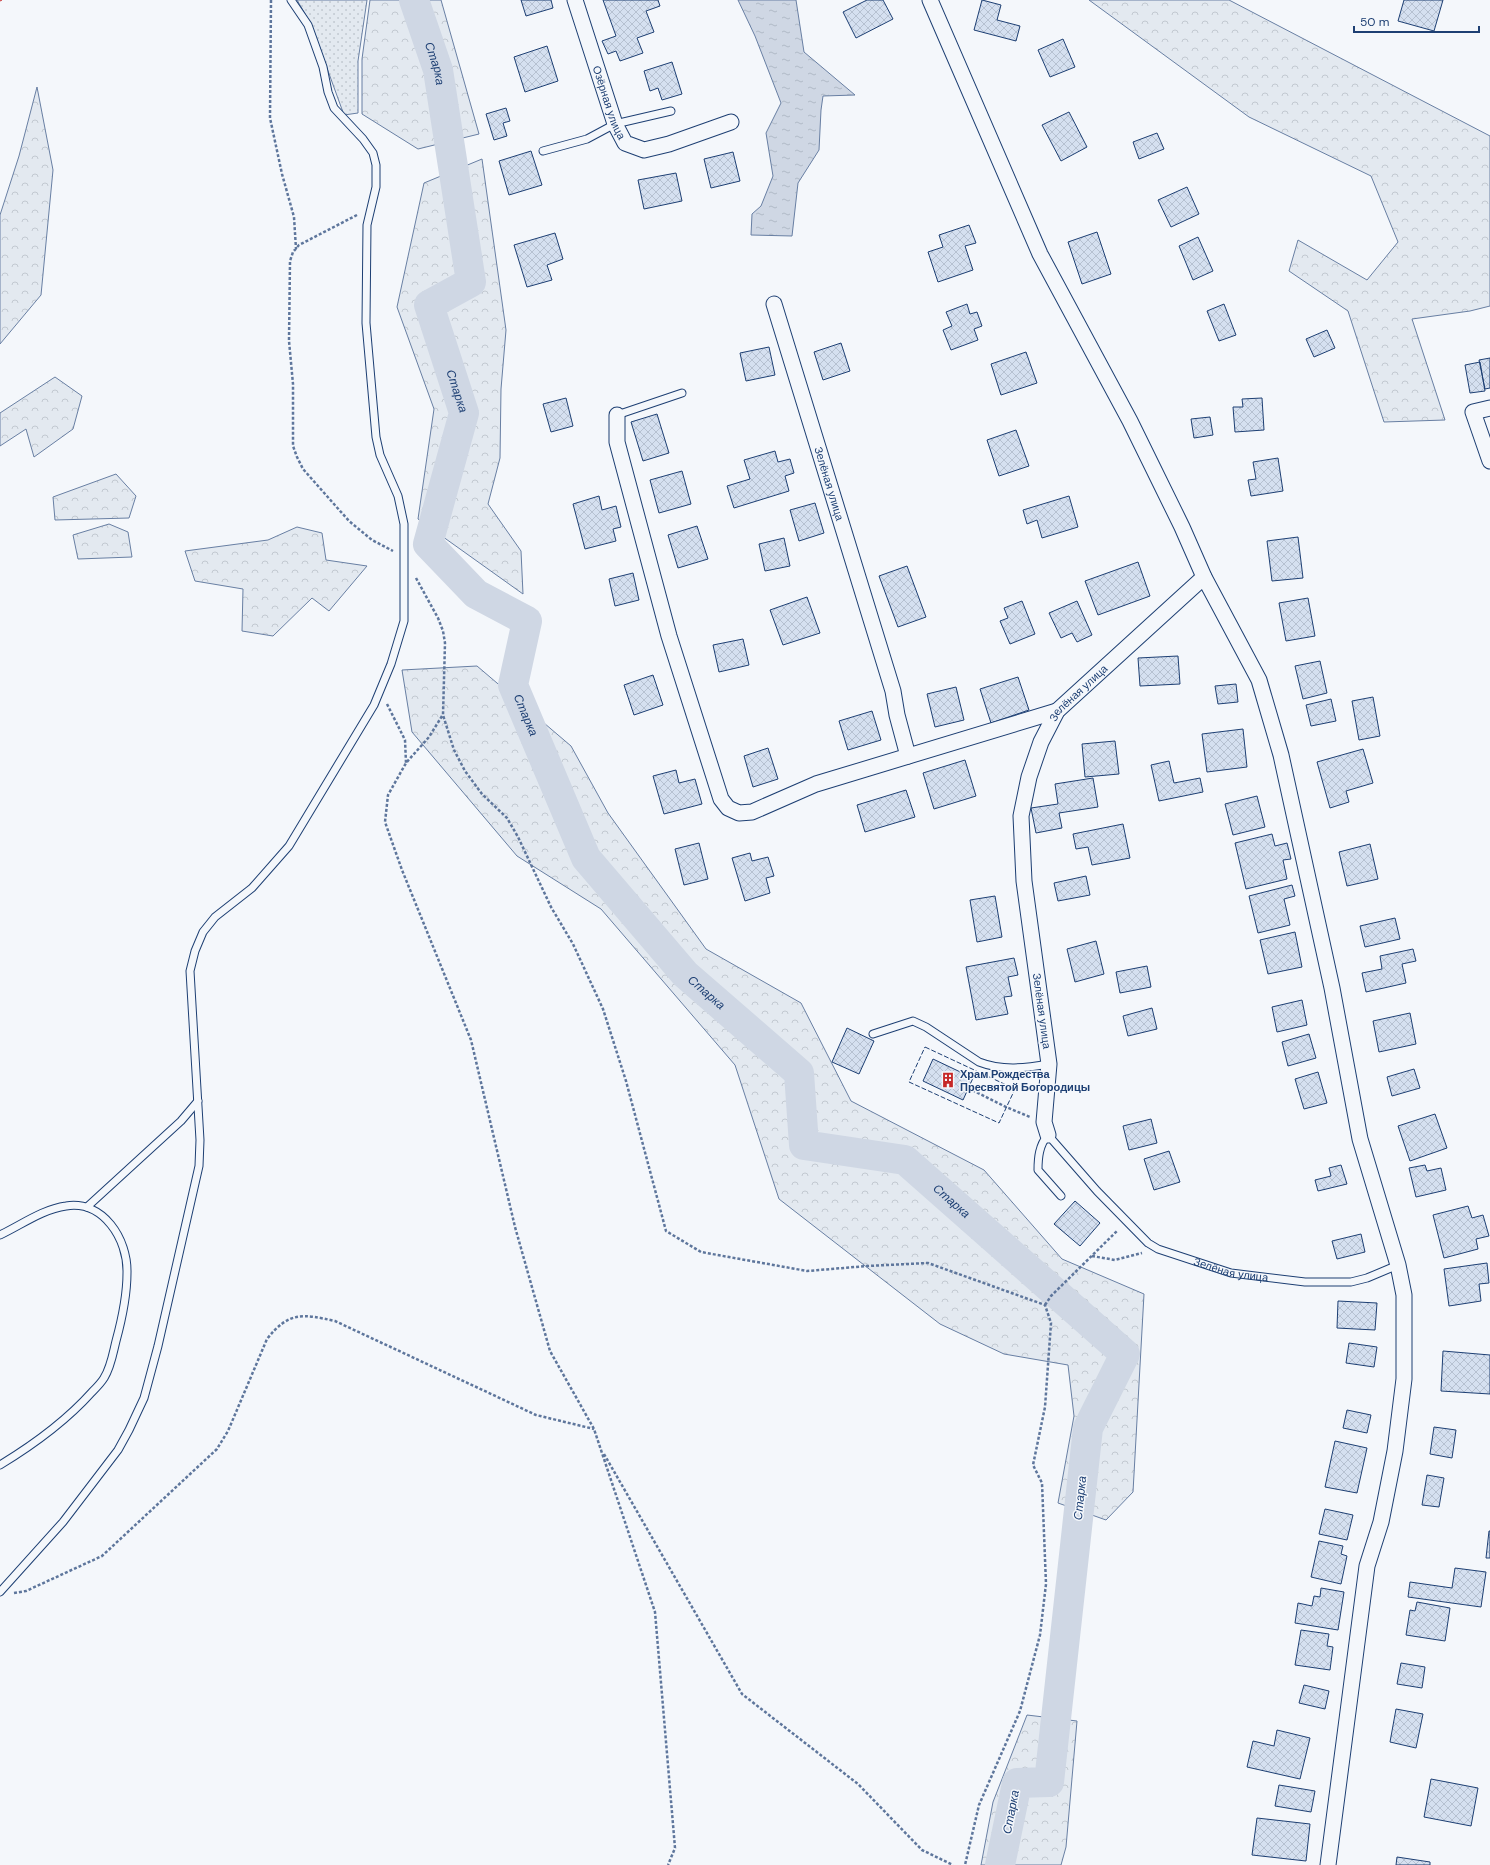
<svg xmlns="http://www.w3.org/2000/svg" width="1490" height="1865" font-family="'DM Sans',sans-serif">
  <defs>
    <pattern id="grass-dots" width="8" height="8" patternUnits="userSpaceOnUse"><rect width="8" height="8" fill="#e3e9f0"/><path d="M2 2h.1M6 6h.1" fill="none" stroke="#c2c9d1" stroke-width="1.8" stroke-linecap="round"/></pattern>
    <pattern id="forest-crowns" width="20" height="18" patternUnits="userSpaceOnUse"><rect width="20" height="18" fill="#e3e9f0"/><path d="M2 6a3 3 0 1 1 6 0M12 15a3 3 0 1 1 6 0" fill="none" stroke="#c2c9d1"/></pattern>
    <pattern id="water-ripples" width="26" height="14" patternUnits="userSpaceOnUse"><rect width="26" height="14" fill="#cfd7e4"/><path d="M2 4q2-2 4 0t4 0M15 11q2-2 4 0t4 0" fill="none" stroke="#b1bac7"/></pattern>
    <pattern id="building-cross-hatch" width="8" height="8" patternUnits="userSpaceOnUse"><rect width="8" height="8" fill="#d5e0f0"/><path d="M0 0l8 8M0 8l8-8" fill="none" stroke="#b6c1d1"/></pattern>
  </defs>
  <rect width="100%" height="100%" fill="#f4f7fb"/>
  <!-- grass -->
  <path fill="url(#grass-dots)" stroke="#687fa3" d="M297,0H367L358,61V113L344,115L311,24Z"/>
  <!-- forest -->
  <path fill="url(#forest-crowns)" stroke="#687fa3" d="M370,0H441L479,134L418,149L362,114V59Z
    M1089,0H1229L1490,136V306L1470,311L1412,319L1445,420L1384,422L1348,311L1289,271L1298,240L1367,280L1398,242L1371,176L1249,117Z
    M37,87L53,170L41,295L0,344V215L19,156Z
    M482,159L506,330L501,389L500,458L488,504L521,551L523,594L418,519L434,409L397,307L424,183Z
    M55,377L82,396L73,429L34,457L26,429L0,446V413Z
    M116,474L136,496L129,518L55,520L53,497Z
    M109,524L128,532L132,557L78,559L73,535Z
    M297,527L322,533L326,560L367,566L329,611L312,598L273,636L242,631L243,589L195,581L185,551L268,540Z
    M477,666L571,746L608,813L706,949L801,1003L851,1101L984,1170L1062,1259L1144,1294L1133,1492L1106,1520L1058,1503L1074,1416L1068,1365L1004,1354L940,1324L779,1199L735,1065L601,909L517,856L412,732L402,670Z
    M1027,1715L1077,1721L1066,1847L1061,1865H981L993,1802Z"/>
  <!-- water -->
  <path fill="url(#water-ripples)" stroke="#687fa3" d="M738,0H796L804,52L855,95L823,96L821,110L819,150L798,183L792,236L751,235L752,214L761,206L773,176L766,133L781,103L755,36Z"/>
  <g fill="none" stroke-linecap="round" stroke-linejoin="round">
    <!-- river -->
    <path stroke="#cfd7e4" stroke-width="30" id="s1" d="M414,0L438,70L471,282L429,305L464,413L428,544L476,594L527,621L513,685L586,858L685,974L799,1073L804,1145L905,1160L1125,1354L1088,1428L1049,1782L1017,1783L1000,1865"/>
  </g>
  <!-- building -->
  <path fill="url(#building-cross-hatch)" stroke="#1d3f73" d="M521,0H551L553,8L526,16Z
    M603,0H658L660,6L646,11L654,32L637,38L643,53L620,61L616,51L608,54L602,41L616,36Z
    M867,0H883L893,19L856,38L843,12Z
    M982,0L1001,5L997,20L1020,26L1016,41L974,30Z
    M1404,0H1443L1434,31L1398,21Z
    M1063,39L1075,67L1050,77L1038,50Z
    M547,46L558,81L525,92L514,57Z
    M672,62L682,94L662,100L658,88L650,91L644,71Z
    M506,108L510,121L503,123L507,136L494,140L486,114Z
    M1069,112L1087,147L1061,161L1042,125Z
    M1157,133L1164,149L1139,159L1133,142Z
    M531,151L542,185L509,195L499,161Z
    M733,152L740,181L711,188L704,159Z
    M676,173L682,201L644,209L638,180Z
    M1187,187L1199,214L1171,227L1158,200Z
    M969,225L976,243L965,246L973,270L938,282L928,252L943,247L939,235Z
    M1097,232L1111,274L1082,284L1068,242Z
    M555,233L563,259L547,265L552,280L527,287L514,245Z
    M1198,237L1213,271L1193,280L1179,246Z
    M967,304L970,314L977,312L982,326L974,329L978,340L951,350L943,330L952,326L946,312Z
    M1224,304L1236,335L1219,341L1207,311Z
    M1327,330L1335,348L1314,357L1306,339Z
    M841,343L850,371L823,380L814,352Z
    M769,347L775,375L746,381L740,353Z
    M1026,352L1037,383L1001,395L991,364Z
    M1490,358V388L1485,389L1479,360Z
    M1480,362L1485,391L1470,393L1465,365Z
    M566,398L573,426L551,432L543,404Z
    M1262,398L1264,430L1235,432L1233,407H1243L1242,399Z
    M657,414L669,453L643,461L631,422Z
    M1210,417L1213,435L1194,438L1191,419Z
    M1016,430L1029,466L999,476L987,440Z
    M775,451L778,462L790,459L794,473L785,476L789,491L734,508L727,486L750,479L744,460Z
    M1278,458L1283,491L1251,496L1248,480L1256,479L1253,462Z
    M682,471L691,504L659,513L650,480Z
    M599,496L602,510L616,506L621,527L613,529L616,541L585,549L573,504Z
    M1069,496L1078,527L1042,538L1037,520L1027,524L1023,510Z
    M815,503L824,533L799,541L790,510Z
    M697,526L708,559L678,568L668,535Z
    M1298,537L1303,578L1272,581L1267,541Z
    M784,538L790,566L765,571L759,544Z
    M1138,562L1150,596L1098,615L1085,581Z
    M907,566L926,617L898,627L879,576Z
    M633,573L639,600L615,606L609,579Z
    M807,597L820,633L783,645L770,610Z
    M1308,598L1315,636L1286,641L1279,603Z
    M1022,601L1035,634L1010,644L1000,621L1008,618L1004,608Z
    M1077,601L1092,635L1077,642L1072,633L1061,638L1049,613Z
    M743,639L749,665L719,672L713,645Z
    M1178,656L1180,684L1140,686L1138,658Z
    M1320,661L1327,693L1303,699L1295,666Z
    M653,675L663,705L634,715L624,685Z
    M1018,677L1029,710L991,723L980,689Z
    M1236,684L1238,702L1218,704L1215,686Z
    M956,687L964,720L935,727L927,694Z
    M1373,697L1380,736L1359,740L1352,701Z
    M1331,699L1336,721L1311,726L1306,705Z
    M872,711L881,740L848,750L839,721Z
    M1243,729L1247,767L1207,772L1202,734Z
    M1115,741L1119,774L1085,777L1082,744Z
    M768,748L778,779L753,787L744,756Z
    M1363,749L1373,783L1346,791L1349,802L1330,808L1317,762Z
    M965,760L976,796L934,809L923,773Z
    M1169,761L1174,783L1200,778L1203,792L1159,801L1151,765Z
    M676,770L679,783L695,779L702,804L664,814L653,776Z
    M1093,778L1098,807L1059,813L1062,828L1036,833L1031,808L1058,804L1055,784Z
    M906,790L915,817L865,832L857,805Z
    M1257,796L1265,827L1233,835L1225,804Z
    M1123,824L1130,858L1092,865L1088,847L1076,849L1073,834Z
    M1272,834L1275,846L1287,843L1291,859L1283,860L1287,879L1246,889L1235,843Z
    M699,843L708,879L684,885L675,849Z
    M1370,844L1378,879L1347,886L1339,852Z
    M750,853L752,861L768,857L774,876L766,878L770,893L745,901L732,858Z
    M1086,876L1090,895L1058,901L1054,883Z
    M1292,885L1295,896L1284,899L1290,925L1258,933L1249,896Z
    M995,896L1002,937L977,942L970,900Z
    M1395,918L1400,939L1365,947L1360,926Z
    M1295,932L1302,967L1268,974L1260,940Z
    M1096,941L1104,974L1075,982L1067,949Z
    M1413,949L1416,961L1402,964L1406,983L1366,992L1362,973L1382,969L1380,956Z
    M1014,958L1018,975L1008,977L1012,996L1004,997L1008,1014L976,1020L966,967Z
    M1147,966L1151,987L1120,993L1116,972Z
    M1302,1000L1307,1025L1277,1032L1272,1007Z
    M1152,1008L1157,1029L1128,1036L1123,1016Z
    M1410,1013L1416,1044L1379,1052L1373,1021Z
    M847,1028L874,1041L859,1074L832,1062Z
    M1309,1034L1316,1058L1288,1066L1282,1042Z
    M933,1059L973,1078L963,1100L923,1081Z
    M1414,1069L1420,1088L1392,1096L1387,1077Z
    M1318,1072L1327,1103L1304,1109L1295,1079Z
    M1435,1114L1447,1148L1410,1161L1398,1126Z
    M1151,1119L1157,1143L1129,1150L1123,1126Z
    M1169,1151L1180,1182L1154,1190L1144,1159Z
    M1341,1165L1347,1184L1318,1191L1315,1180L1331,1176L1329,1168Z
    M1425,1165L1427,1171L1441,1168L1446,1190L1416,1197L1409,1168Z
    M1075,1201L1100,1223L1080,1246L1054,1224Z
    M1468,1206L1472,1218L1483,1215L1489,1236L1476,1239L1478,1249L1444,1258L1433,1215Z
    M1361,1234L1365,1252L1337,1259L1332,1241Z
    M1487,1263L1489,1283L1479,1284L1481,1301L1449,1306L1444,1269Z
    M1338,1301L1377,1303L1375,1330L1337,1328Z
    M1349,1343L1377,1347L1374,1367L1346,1363Z
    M1443,1351L1490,1355V1394L1441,1391Z
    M1347,1410L1371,1415L1367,1433L1343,1428Z
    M1434,1427L1456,1430L1452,1458L1430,1454Z
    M1335,1441L1367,1448L1357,1493L1325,1487Z
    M1427,1475L1444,1478L1439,1507L1422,1505Z
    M1325,1509L1353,1515L1347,1540L1319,1534Z
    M1489,1531H1490V1558H1486Z
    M1319,1541L1343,1546L1341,1554L1347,1556L1341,1584L1311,1577Z
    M1455,1568L1486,1572L1481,1607L1408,1597L1410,1582L1452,1588Z
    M1321,1588L1344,1592L1338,1630L1295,1623L1298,1603L1312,1606L1314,1596L1320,1597Z
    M1417,1602L1450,1608L1445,1641L1406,1635L1410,1610L1415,1611Z
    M1301,1630L1329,1634L1327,1646L1333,1647L1330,1670L1295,1665Z
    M1401,1663L1425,1667L1422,1688L1397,1684Z
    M1304,1685L1329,1691L1325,1709L1299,1703Z
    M1396,1709L1423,1714L1416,1748L1390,1742Z
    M1277,1730L1310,1738L1300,1779L1247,1767L1253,1741L1274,1746Z
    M1431,1779L1478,1788L1471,1826L1424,1817Z
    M1279,1785L1315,1791L1311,1812L1275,1806Z
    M1257,1818L1310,1824L1306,1861L1252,1855Z
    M1397,1857L1430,1862V1865H1396Z"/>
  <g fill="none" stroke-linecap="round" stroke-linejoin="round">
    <defs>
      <g id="service">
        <path d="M543,151L587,139L615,124L671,111"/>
        <path d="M617,415L682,393"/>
        <path d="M873,1034L913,1021L926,1027L979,1062C1002,1071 1026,1068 1049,1064"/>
        <path id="s2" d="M1061,1196L1038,1170C1038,1158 1039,1145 1048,1135L1097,1191L1148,1243L1158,1249L1231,1273L1305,1282H1351L1367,1278L1398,1265"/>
        <path d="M87,1207L181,1121L198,1101"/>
        <path d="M0,1235C21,1225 43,1209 66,1206C103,1200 128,1239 127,1273C127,1296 122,1319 116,1341C113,1353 111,1367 104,1378C101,1383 96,1388 92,1392C66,1421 33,1445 0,1465"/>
        <path d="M0,1592L63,1522L118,1450L129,1430L144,1398L158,1346L199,1166L200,1140L190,971L195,951L203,932L215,917L252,888L289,846L374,705L391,664L404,621V524L398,496L380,455L376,437L366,323L367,225L376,187V165L373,153L363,139L334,108L328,92L323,67L308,25L291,0"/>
      </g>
      <g id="minor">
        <path id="s3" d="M575,0L615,124L625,143L644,150L669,144L731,122"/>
        <path d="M930,0L1040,254L1130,421L1182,527L1204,577L1259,680L1281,755L1332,988L1360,1139L1398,1265L1404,1295V1379L1395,1451L1381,1522L1367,1566L1328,1865"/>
        <path id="s4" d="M774,304L893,691L897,715L908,756"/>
        <path d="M1490,408L1473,412L1490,461"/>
        <path d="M617,415V442L669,636L721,799L728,808L739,813L752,812L816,784L1057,711"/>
        <path id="s5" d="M1048,1135L1044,1122L1049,1064L1024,881L1021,816L1029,777L1041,742L1057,711L1204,577"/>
      </g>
    </defs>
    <!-- service casing -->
    <use href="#service" stroke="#1d3f73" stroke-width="9"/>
    <!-- minor casing -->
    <use href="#minor" stroke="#1d3f73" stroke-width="17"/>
    <!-- path -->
    <path stroke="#5e769c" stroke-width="2.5" stroke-dasharray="3 2" stroke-linecap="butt" d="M271,0L270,118L282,174L294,217L296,249
      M357,215L299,245L293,252L290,261L289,341L293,384V446L297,457L303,469L349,521L372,540L393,551
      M416,578L438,618L443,631L445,643L443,715L454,750L465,771L482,794L507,818L518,837L551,907L573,944L603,1009L626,1081L666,1231L701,1252L807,1271L867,1266L928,1263L1045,1305L1051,1323L1045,1407L1033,1465L1042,1483L1046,1584L1040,1635L1020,1711L979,1805L965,1865
      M387,704L405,740L406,763
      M442,716L429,737L406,763L388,795L385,822L402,870L471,1040L515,1227L550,1351L594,1429L655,1612L675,1848L668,1865
      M968,1088L1006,1107L1030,1117
      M1092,1256L1115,1260L1142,1253
      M1045,1305L1051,1296L1118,1230
      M604,1454L742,1694L858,1784L922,1850L953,1865
      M14,1593L26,1591L102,1556L217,1449L228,1431L267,1339C289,1311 303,1314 335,1321L536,1415L594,1429"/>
    <!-- service -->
    <use href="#service" stroke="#f4f7fb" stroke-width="7"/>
    <!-- minor -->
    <use href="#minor" stroke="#f4f7fb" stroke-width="15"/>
    <!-- fence -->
    <path stroke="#1d3f73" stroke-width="1" stroke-dasharray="5 2" stroke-linecap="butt" d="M925,1047L1015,1089L999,1123L909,1082Z"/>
    <!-- power -->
    <path stroke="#c62828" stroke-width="1" stroke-dasharray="14 3 2 3" stroke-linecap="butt" d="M0,1L2,0"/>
  </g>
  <!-- icons -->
  <defs>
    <symbol id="building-bare" viewBox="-9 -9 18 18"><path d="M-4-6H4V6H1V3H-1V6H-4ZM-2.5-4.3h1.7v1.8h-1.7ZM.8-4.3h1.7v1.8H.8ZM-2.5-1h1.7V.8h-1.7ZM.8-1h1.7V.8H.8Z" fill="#c62828" stroke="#f4f7fb" stroke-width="2.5" paint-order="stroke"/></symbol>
  </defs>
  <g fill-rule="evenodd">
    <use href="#building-bare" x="937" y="1069" width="22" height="22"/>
  </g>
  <g text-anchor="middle" stroke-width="3" stroke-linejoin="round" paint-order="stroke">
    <!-- street labels -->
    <g font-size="11" fill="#1d3f73" stroke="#f4f7fb">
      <text dy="4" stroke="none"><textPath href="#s3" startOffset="108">Озёрная улица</textPath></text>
      <text dy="4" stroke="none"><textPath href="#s4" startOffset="188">Зелёная улица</textPath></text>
      <text dy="4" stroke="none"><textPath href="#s5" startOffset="461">Зелёная улица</textPath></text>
      <text transform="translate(1042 1011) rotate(82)" y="4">Зелёная улица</text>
      <text dy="4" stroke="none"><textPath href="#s2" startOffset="307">Зелёная улица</textPath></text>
    </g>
    <!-- poi labels -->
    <g font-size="11" font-weight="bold" fill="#1d3f73" stroke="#f4f7fb" text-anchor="start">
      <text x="960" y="1078">Храм Рождества<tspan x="960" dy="13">Пресвятой Богородицы</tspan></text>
    </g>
    <!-- water labels -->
    <g font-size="12" font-style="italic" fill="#1d3f73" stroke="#f4f7fb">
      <text dy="4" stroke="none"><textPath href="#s1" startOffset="67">Старка</textPath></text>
      <text dy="4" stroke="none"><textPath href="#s1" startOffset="427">Старка</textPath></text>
      <text dy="4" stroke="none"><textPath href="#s1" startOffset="811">Старка</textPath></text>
      <text dy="4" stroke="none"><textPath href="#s1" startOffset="1147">Старка</textPath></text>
      <text dy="4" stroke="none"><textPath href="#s1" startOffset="1506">Старка</textPath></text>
      <text transform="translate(1080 1498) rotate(-84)" y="4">Старка</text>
      <text transform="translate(1011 1812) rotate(-79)" y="4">Старка</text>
    </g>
  </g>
  <!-- scale -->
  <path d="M1354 26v6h125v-6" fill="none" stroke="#1d3f73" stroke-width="2"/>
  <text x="1360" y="26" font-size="12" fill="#1d3f73" stroke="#f4f7fb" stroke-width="3" paint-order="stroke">50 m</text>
</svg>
